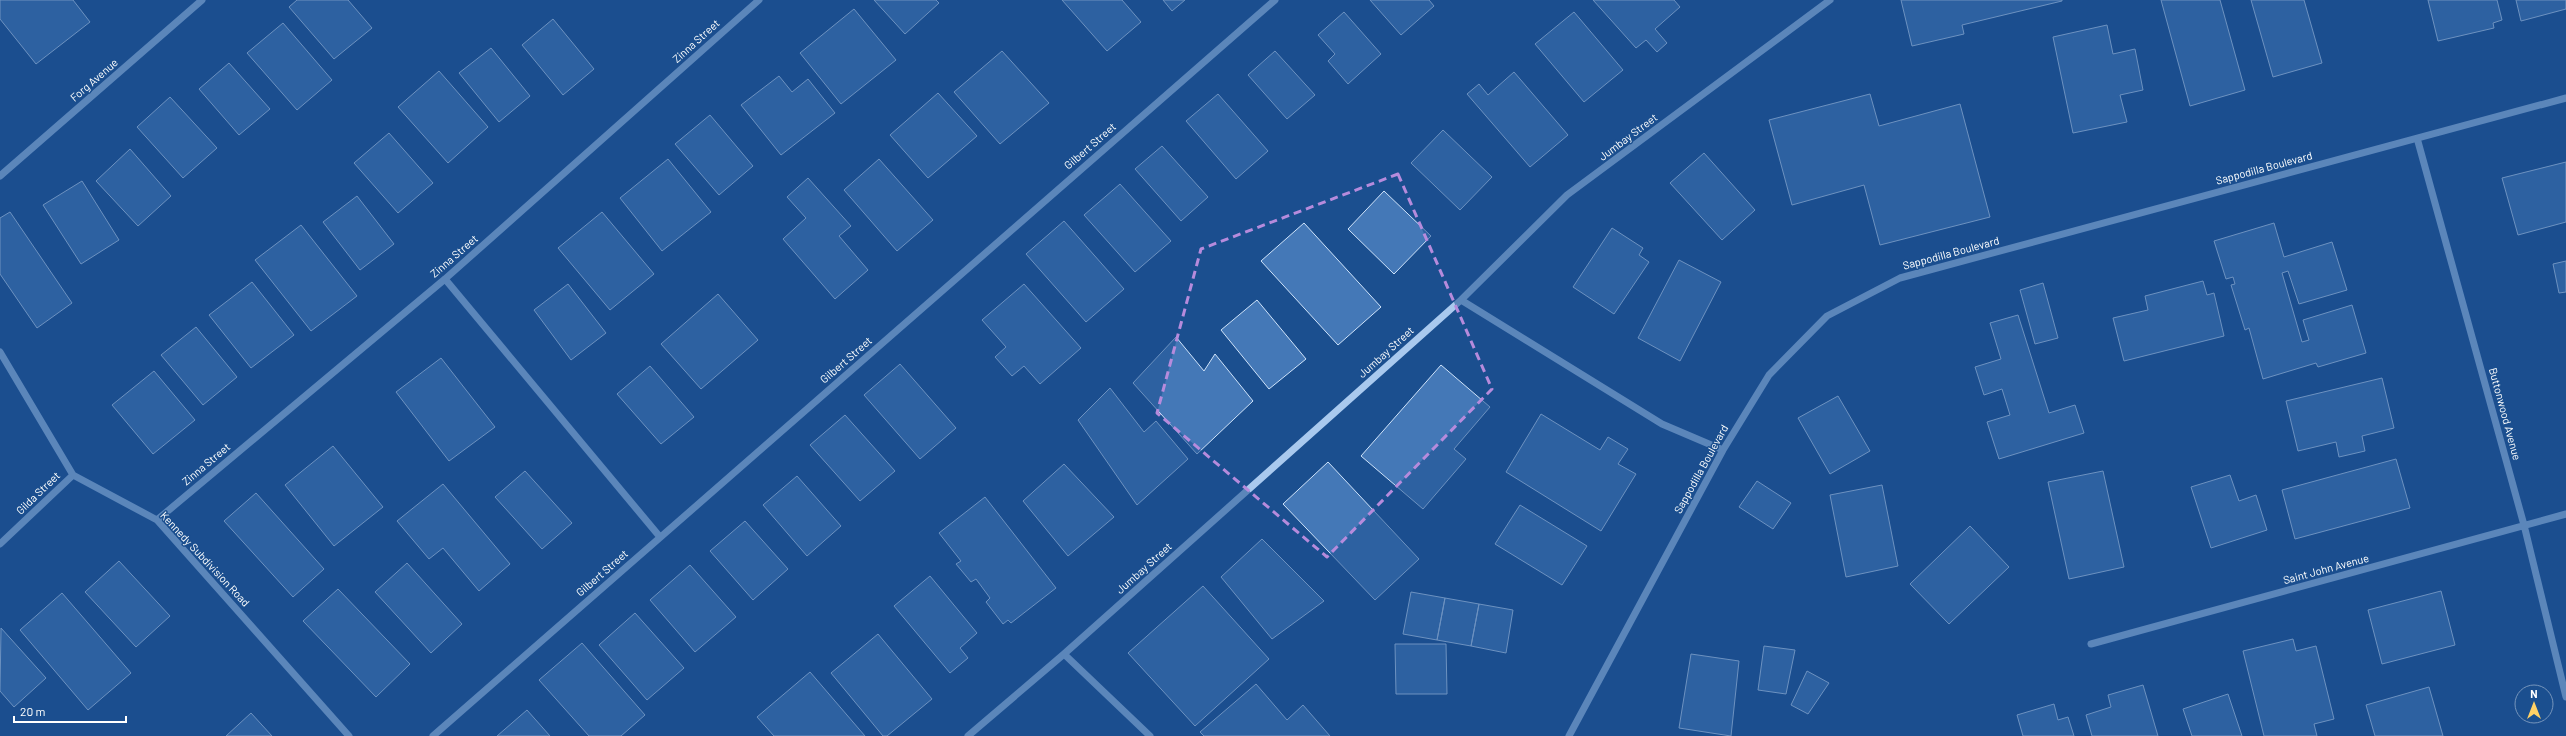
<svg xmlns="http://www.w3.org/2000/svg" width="2566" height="736" font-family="Barlow,sans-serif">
  <rect width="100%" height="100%" fill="#1b4f8f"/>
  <!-- building -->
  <path fill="#4478b7" stroke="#cfe3fa" d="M0,0H73L90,22L36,64L0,19Z
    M297,0H348L372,28L334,59L289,7Z
    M874,0H936L939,3L905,34Z
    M1062,0H1122L1141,22L1107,51Z
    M1163,0H1185L1172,11Z
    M1370,0H1429L1434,6L1401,35Z
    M1593,0H1674L1680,7L1655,29L1667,43L1657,52L1646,40L1636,48Z
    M1901,0H2062V1L1962,25L1964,34L1912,46Z
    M2161,0H2220L2245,90L2190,106Z
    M2251,0H2304L2322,63L2273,77Z
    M2428,0H2497L2502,20L2493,23L2494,28L2438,41Z
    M2516,0H2566V9L2521,21Z
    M854,9L896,60L841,104L800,53Z
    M1344,12L1381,54L1348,84L1328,61L1335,54L1318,35Z
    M1574,12L1623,70L1584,102L1535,44Z
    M553,19L594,69L563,95L522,45Z
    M283,23L332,80L297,110L247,53Z
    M2107,25L2113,54L2135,49L2143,90L2120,95L2127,122L2073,133L2053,37Z
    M491,48L530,96L499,122L459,73Z
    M1002,51L1049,103L1000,144L954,92Z
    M1275,51L1315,95L1287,119L1248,75Z
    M229,63L270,109L239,135L199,89Z
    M439,71L488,127L448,163L398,107Z
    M1514,72L1568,135L1530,167L1467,94L1479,84L1488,95Z
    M779,76L792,92L808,79L835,113L781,155L741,105Z
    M938,93L977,136L928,178L890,135Z
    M1218,94L1268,151L1236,179L1186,121Z
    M1870,94L1879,126L1960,104L1990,217L1880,245L1864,185L1792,205L1769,120Z
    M170,97L217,148L183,178L137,127Z
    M710,115L753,166L719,195L675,144Z
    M1443,130L1492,177L1460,210L1411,163Z
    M389,133L433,183L398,213L354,163Z
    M1162,146L1208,197L1181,221L1135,169Z
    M130,149L171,196L138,226L96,181Z
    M1704,153L1755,210L1722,240L1670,183Z
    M668,159L711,212L662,251L620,198Z
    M879,159L933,220L897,251L844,190Z
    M2566,162V222L2518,235L2502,178Z
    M808,178L851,226L839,236L868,270L835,299L783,239L806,218L787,197Z
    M82,181L119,240L81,264L43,205Z
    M1120,184L1171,241L1135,272L1084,215Z
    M1384,191L1431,236L1394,274L1348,229Z
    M357,196L394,244L360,270L323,222Z
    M10,212L72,303L37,328L0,274V218Z
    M602,212L654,274L610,310L558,248Z
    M1064,221L1124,289L1086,322L1026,254Z
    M1304,223L1381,307L1338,345L1261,261Z
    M2274,223L2284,257L2332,242L2347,290L2299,304L2288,271L2282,273L2302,342L2309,340L2303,320L2352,305L2366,353L2318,367L2316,363L2263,379L2249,328L2245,330L2231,285L2235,284L2233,277L2226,279L2214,241Z
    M301,225L357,296L311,331L255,260Z
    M1612,228L1643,248L1639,255L1649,262L1614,314L1573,287Z
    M1679,260L1721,282L1680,361L1638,338Z
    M2566,261V292L2559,293L2553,264Z
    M2203,281L2207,295L2214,293L2224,336L2124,361L2113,318L2148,310L2145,296Z
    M252,282L294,335L251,368L209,315Z
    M2043,283L2058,338L2035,344L2020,290Z
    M568,284L606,333L571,360L534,310Z
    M1024,284L1081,348L1040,384L1024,366L1012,376L995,357L1006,347L982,320Z
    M718,294L758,340L701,389L661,344Z
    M1257,300L1306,359L1269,389L1221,330Z
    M2018,315L2049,413L2075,405L2084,433L1999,459L1987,422L2010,415L2002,389L1984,395L1975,367L2001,359L1990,323Z
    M196,327L237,377L203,405L161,355Z
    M1176,337L1204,371L1215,354L1253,401L1197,454L1133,383Z
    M441,358L495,427L449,461L396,392Z
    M900,364L956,428L920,459L864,395Z
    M1441,365L1490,407L1454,449L1466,459L1423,509L1361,456Z
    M650,366L694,417L661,444L617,394Z
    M154,371L195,420L153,454L112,405Z
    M2382,378L2394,428L2362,436L2365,451L2339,457L2336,442L2298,451L2286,401Z
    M1110,388L1144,432L1156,421L1188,459L1137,505L1078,420Z
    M1838,396L1870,451L1830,474L1798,418Z
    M1541,414L1600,450L1608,437L1628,449L1618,464L1636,474L1601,531L1506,472Z
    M845,415L895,471L860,501L810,445Z
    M333,446L383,507L334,546L285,485Z
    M2396,459L2410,508L2295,539L2282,490Z
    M1328,462L1419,559L1375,600L1283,504Z
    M1064,464L1114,517L1068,556L1023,501Z
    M525,471L572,523L542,549L495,497Z
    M2103,471L2124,567L2069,579L2048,482Z
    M2230,475L2239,501L2256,495L2267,530L2211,548L2191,487Z
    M797,476L841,526L807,556L763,505Z
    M1757,481L1791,503L1773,529L1739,507Z
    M443,484L510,564L479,591L443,548L429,559L397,521Z
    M1882,485L1898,566L1846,577L1830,495Z
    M256,493L324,569L293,597L224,521Z
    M985,497L1056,588L1011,623L1008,620L1003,624L986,602L990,598L976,579L971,582L956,564L961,561L939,533Z
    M1520,505L1587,546L1562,585L1495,544Z
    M745,521L788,569L753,600L710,551Z
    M1970,526L2009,567L1949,624L1910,584Z
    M1262,539L1324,601L1272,639L1221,577Z
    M119,561L170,616L136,647L85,592Z
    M407,563L462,624L431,653L375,592Z
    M690,565L736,617L695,652L650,600Z
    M930,576L977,633L960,648L968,658L950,673L894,606Z
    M1203,586L1269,659L1195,726L1128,653Z
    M338,589L410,664L376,697L303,621Z
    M2441,591L2455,645L2382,664L2368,610Z
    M1411,592L1445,598L1437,640L1403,634Z
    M62,593L131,673L88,710L20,630Z
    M1445,598L1479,604L1471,646L1437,640Z
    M1479,604L1513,610L1506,653L1471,646Z
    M635,613L684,668L647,700L599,645Z
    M1,628L46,678L14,707L0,691Z
    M878,634L932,699L887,736H883L831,673Z
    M2293,639L2296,651L2316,646L2334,719L2314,724L2317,736H2264L2243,651Z
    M582,643L645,715L621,736H589L539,680Z
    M1395,644H1446L1447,694H1396Z
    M1764,646L1795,650L1786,694L1758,690Z
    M1691,654L1739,661L1731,736L1679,728Z
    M1807,671L1829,683L1808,714L1791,705Z
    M810,672L865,736H774L757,717Z
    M1256,684L1287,720L1303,705L1330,736H1204L1200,732Z
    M2143,685L2158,736H2092L2086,715L2111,707L2108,695Z
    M2429,687L2443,736H2375L2366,705Z
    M2228,694L2242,736H2192L2183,709Z
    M2054,704L2058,720L2068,717L2074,736H2023L2017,715Z
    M527,710L550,736H497Z
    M251,713L272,736H226Z"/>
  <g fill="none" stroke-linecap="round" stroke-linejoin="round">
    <!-- minor -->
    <path stroke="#a9c9ee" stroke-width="7" d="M2417,138L2524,525L2566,697
      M0,176L202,0
      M445,279L660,537
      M1461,300L1662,424L1723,450
      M0,352L73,475L157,520L349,736
      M157,520L445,279L759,0
      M0,544L73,475
      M2091,644L2566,514
      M1064,654L1150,736
      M433,736L1275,0
      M968,736L1064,654L1461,300L1567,195L1830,0
      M1569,736L1723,450L1769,375L1827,316L1900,278L2566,98"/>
  </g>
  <!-- marked area -->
  <path d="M0 0H2566V736H0ZM1398,174L1492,389L1327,557L1157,413L1201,249Z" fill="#1b4f8f" fill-opacity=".55" fill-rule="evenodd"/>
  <path fill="none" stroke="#b68bdc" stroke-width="3" stroke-dasharray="8 5" stroke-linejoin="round" d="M1398,174L1492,389L1327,557L1157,413L1201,249Z"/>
  <g text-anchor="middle" stroke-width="3" stroke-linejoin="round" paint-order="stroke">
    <!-- street labels -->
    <g font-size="11" fill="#fff" stroke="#1b4f8f">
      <text transform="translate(696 41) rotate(-42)" y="4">Zinna Street</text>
      <text transform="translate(94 80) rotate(-41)" y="4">Forg Avenue</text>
      <text transform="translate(1628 137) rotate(-37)" y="4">Jumbay Street</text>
      <text transform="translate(1090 146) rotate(-41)" y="4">Gilbert Street</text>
      <text transform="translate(2264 168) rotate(-15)" y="4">Sappodilla Boulevard</text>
      <text transform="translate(1951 253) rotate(-15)" y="4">Sappodilla Boulevard</text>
      <text transform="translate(454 256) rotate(-41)" y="4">Zinna Street</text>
      <text transform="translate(1386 352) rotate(-42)" y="4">Jumbay Street</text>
      <text transform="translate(846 360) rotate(-41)" y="4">Gilbert Street</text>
      <text transform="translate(2505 414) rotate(75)" y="4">Buttonwood Avenue</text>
      <text transform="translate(206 464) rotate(-40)" y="4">Zinna Street</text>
      <text transform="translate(1701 469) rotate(-61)" y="4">Sappodilla Boulevard</text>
      <text transform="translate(38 493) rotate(-44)" y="4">Gilda Street</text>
      <text transform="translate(205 559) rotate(47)" y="4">Kennedy Subdivision Road</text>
      <text transform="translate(1144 568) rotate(-42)" y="4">Jumbay Street</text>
      <text transform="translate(2326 569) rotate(-15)" y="4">Saint John Avenue</text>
      <text transform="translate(602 573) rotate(-41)" y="4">Gilbert Street</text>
    </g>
  </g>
  <!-- north arrow -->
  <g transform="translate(2534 704)"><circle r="19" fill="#1b4f8f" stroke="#7695bc"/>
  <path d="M0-3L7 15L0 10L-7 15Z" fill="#ffd166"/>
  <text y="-6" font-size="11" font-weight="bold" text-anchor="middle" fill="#ffffff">N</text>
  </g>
  <!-- scale -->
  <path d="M14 716v6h112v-6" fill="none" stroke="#ffffff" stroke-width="2"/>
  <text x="20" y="716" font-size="12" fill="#ffffff" stroke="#1b4f8f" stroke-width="3" paint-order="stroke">20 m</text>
</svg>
